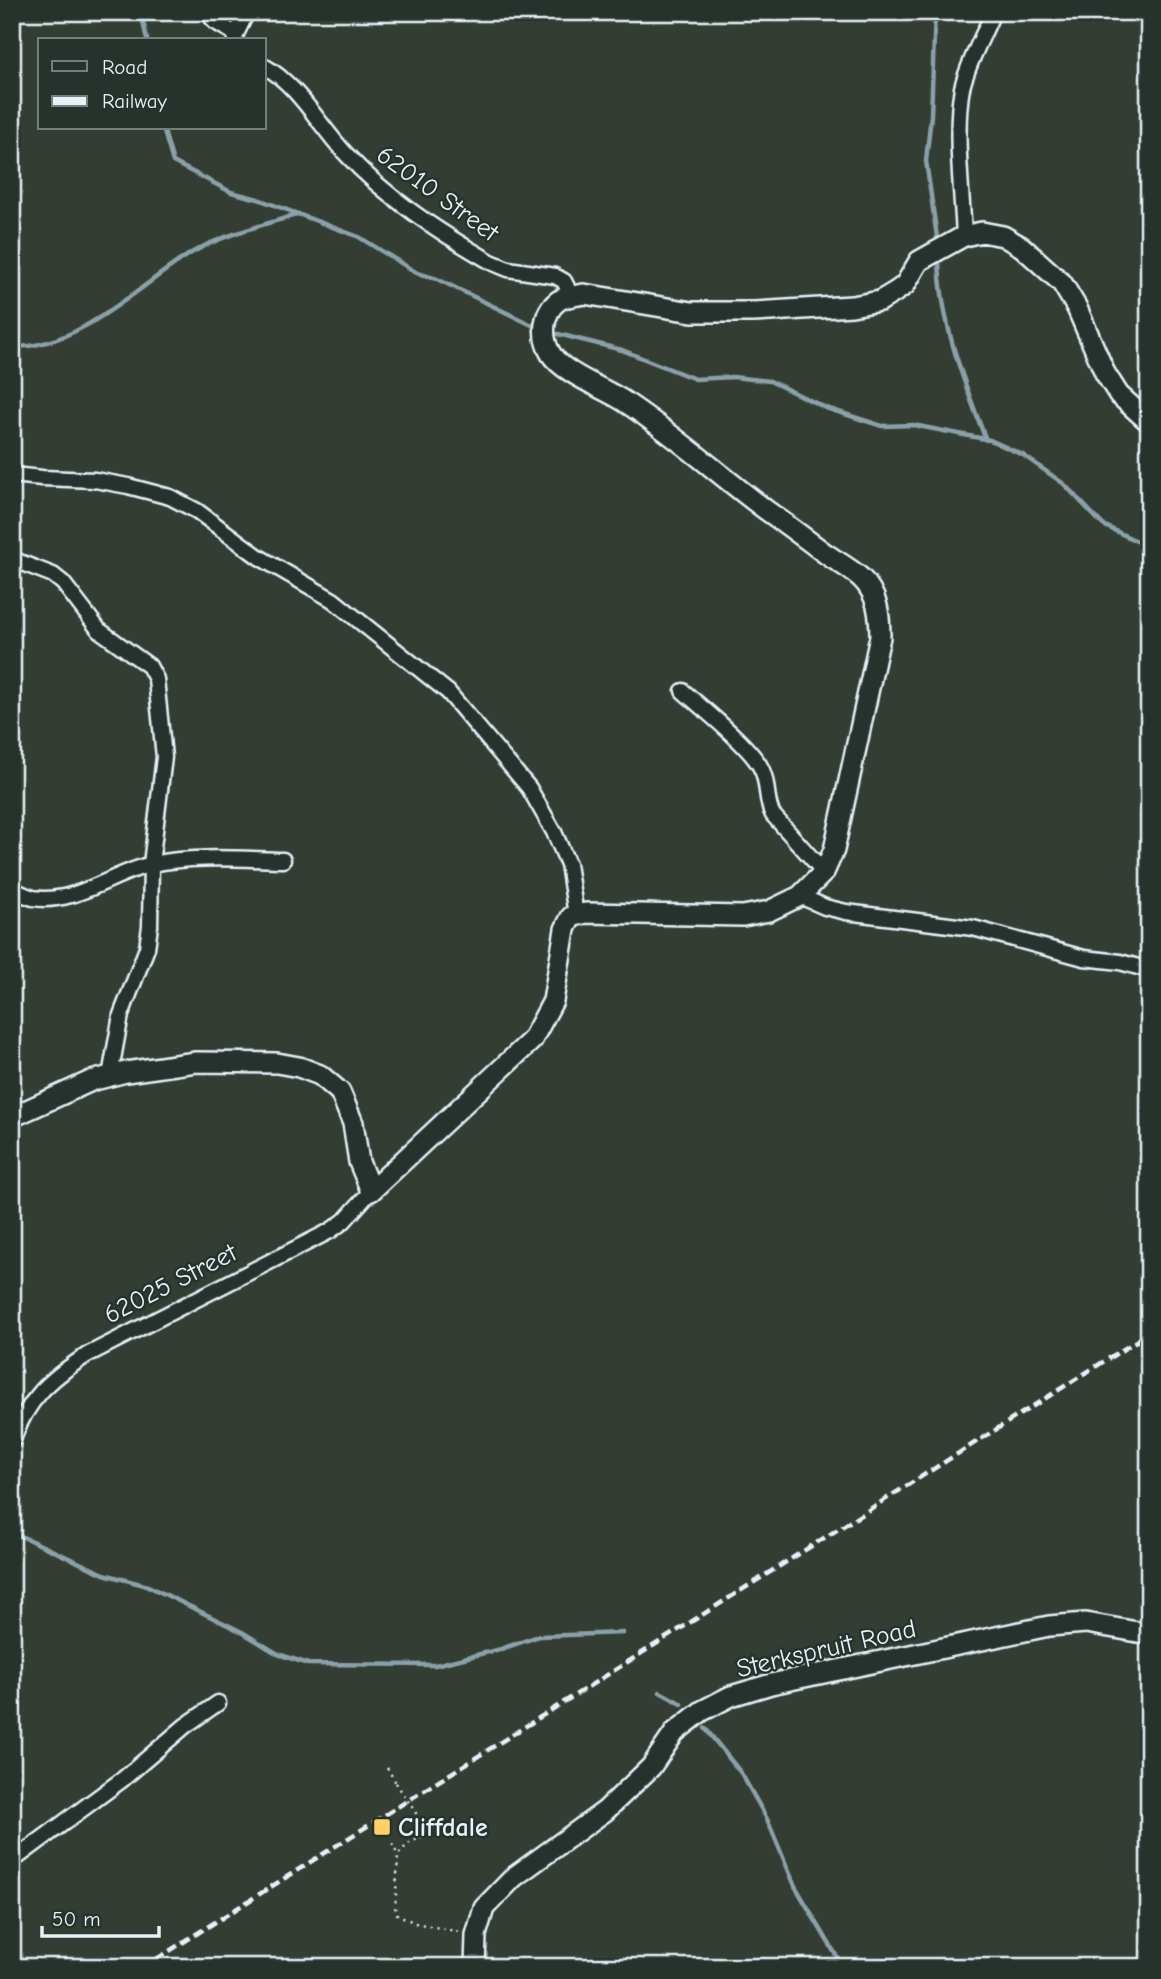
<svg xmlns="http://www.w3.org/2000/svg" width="1161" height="1979" font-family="'Comic Neue',sans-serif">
  <rect width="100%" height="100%" fill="#333d34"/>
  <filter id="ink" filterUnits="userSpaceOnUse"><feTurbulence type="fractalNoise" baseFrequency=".0143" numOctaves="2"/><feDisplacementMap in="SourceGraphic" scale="14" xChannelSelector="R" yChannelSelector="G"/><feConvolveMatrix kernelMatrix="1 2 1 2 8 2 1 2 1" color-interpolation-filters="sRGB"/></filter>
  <g filter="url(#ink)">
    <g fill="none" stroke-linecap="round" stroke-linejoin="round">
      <!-- stream -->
      <path stroke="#8ba1a9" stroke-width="4.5" d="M141,12L147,40
        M935,12L931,115L926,161L938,244
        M163,128L173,162L231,192L258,199L359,237L417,273L437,279L534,326
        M939,257C940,321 963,380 986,440
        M558,334L622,350L695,379L733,377L770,381L826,408L882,426L913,425L990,440L1023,455L1064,484L1103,525L1149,547
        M12,347C81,348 138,285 193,252C225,234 264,225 299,214
        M12,1532L104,1574L148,1586L242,1632L278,1654L308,1664L435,1665L501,1649L539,1636L623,1633
        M660,1692L682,1704
        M705,1728L741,1773L767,1819L795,1886L843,1967"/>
      <defs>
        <path id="minor" d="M208,12L215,22L236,34
          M235,40L236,34L247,12
          M264,66C298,85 319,125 345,153C385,197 439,232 491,262L508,269L555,276L564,281L567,287V297
          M964,236C962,191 954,131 962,88C968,62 983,37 993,12
          M12,475L42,478L95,480L128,486L170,497L197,511L259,557L333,600L448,692L529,788L554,832L568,864L576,915
          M12,559L53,575L63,583L99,630L149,666L156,679L164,757L151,864L150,926L147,948L121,1015L110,1076
          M683,691C703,709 750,746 761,768C769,782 765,801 773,815L824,872
          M12,890C19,892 26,896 33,898C74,905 113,873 152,864C194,855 240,859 283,860
          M800,896L825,907L846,912L973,928L1084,958L1120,962L1149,970
          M12,1442C27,1399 50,1379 87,1355L330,1231L344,1221L371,1191
          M12,1861L123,1779L185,1726L218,1703"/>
        <path id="tertiary" d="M12,1117L91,1081L126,1072L196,1062L277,1063L299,1067L320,1075L340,1092L353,1123L359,1162L371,1191L532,1040L553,1001L565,929L571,917L586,913L743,916L769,911L800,896L824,872L834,850L880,637C880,616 878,594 861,578C851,569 838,562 826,554C806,539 786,524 766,510C718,474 673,433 622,400C603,388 563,373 551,354C541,338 542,313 558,301C565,296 575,296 584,294L692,312H754L852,306L880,301L895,292L905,285L919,261L964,236L982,232L1003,236L1022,247L1062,283L1077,308L1105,373L1119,395L1149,422
          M475,1967L476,1935L484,1908L514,1877L605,1811L651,1767L675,1732L702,1711L731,1696L771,1684L1049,1626L1086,1623L1149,1634"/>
      </defs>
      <!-- minor casing -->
      <use href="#minor" stroke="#e8f1f8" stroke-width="19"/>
      <!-- tertiary casing -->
      <use href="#tertiary" stroke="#e8f1f8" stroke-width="24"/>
      <!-- path -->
      <path stroke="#e8f1f8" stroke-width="2.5" stroke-dasharray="2 5" stroke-linecap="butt" d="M387,1768L396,1783
        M429,1833L408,1844L398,1855L395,1913L415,1923L460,1932
        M392,1844L398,1855"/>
      <!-- minor -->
      <use href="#minor" stroke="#26332d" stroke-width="14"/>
      <!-- tertiary -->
      <use href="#tertiary" stroke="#26332d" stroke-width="19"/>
      <!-- rail -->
      <path stroke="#e8f1f8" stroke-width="4.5" stroke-dasharray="10 5" stroke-linecap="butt" d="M144,1967L1149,1333"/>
      <!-- path-bridge -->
      <path stroke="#e8f1f8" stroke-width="2.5" stroke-dasharray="2 5" stroke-linecap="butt" d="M396,1783L429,1833"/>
    </g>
  </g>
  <!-- markers -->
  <rect fill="#ffd166" stroke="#26332d" stroke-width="2.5" x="373" y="1818" width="18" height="18" rx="3.5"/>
  <g text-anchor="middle" stroke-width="5" stroke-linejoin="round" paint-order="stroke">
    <!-- street labels -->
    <g font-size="26" fill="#e8f1f8" stroke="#26332d">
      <text transform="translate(438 193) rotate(36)" y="9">62010 Street</text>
      <text transform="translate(170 1283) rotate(-27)" y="9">62025 Street</text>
      <text transform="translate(826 1648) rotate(-13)" y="9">Sterkspruit Road</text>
    </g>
    <!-- poi labels -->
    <g font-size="26" font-weight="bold" fill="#e8f1f8" stroke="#26332d" text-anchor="start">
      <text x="398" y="1836">Cliffdale</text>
    </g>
  </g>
  <!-- margin -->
  <rect width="1161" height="1979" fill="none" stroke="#26332d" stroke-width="42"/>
  <rect x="21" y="21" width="1119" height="1937" fill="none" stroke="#e8f1f8" stroke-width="2.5" filter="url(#ink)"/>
  <!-- legend -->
  <rect x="38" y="38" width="228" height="91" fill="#26332d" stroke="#747f7e" stroke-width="2"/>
  <rect x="52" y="61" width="35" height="10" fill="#26332d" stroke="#747f7e" stroke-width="2"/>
  <text x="102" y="74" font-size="21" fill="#e8f1f8">Road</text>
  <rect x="52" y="96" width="35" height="10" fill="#e8f1f8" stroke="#747f7e" stroke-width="2"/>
  <text x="102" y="108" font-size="21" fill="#e8f1f8">Railway</text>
  <!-- scale -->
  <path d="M42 1926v10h117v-10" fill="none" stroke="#e8f1f8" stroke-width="3.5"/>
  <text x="52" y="1926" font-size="21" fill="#e8f1f8" stroke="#26332d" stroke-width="5" paint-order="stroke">50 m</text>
</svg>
